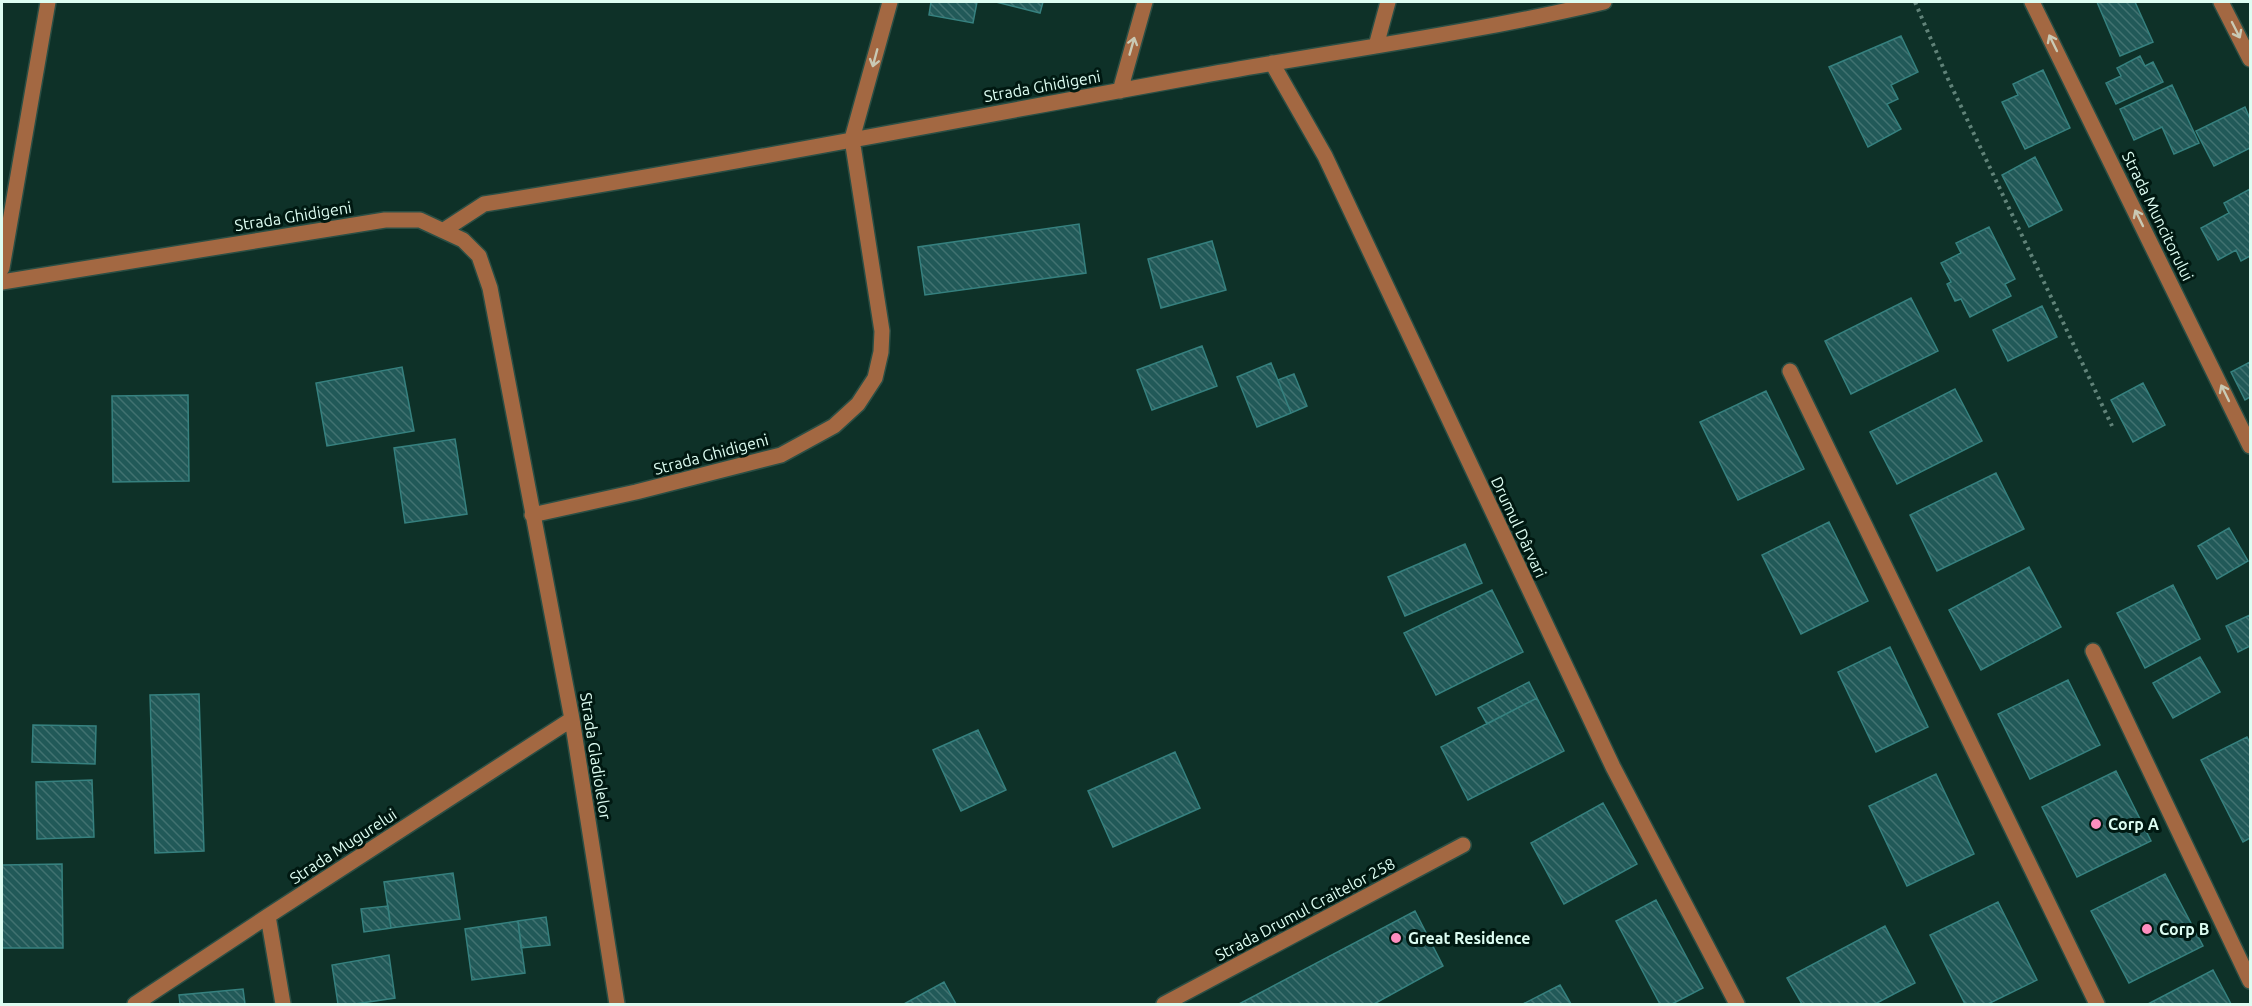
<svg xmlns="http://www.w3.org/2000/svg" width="2252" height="1006" font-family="Ubuntu,sans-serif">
  <defs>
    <pattern id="building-back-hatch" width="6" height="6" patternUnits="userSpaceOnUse" patternTransform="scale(1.5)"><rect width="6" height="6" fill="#215958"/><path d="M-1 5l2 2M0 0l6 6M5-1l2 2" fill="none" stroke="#417270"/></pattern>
  </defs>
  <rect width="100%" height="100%" fill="#0e3128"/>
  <!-- building -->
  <path fill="url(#building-back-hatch)" stroke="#36817f" stroke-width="1.5" d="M931,2H977L973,23L929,15Z
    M996,2H1043L1040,13Z
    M2097,2H2135L2153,42L2120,56Z
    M1901,36L1918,72L1891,85L1898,99L1887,104L1901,129L1868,147L1829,67Z
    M2140,56L2145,66L2153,62L2163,82L2116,104L2106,83L2121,76L2117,68Z
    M2043,70L2070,128L2025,149L2002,102L2018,95L2013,84Z
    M2172,85L2199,143L2174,154L2162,127L2134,140L2120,109Z
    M2245,107L2250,119V148L2214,166L2196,131Z
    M2035,157L2062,210L2029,227L2002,175Z
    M2250,189V256L2241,261L2236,250L2218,260L2201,228L2229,213L2224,203Z
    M1079,224L1086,273L925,295L918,247Z
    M1989,227L2015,279L2005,284L2011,296L1970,317L1961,299L1955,301L1947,284L1951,282L1941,263L1961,253L1956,243Z
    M1212,241L1226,290L1161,308L1148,259Z
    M1911,298L1938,351L1851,394L1825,341Z
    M2042,306L2057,337L2008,361L1993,330Z
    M1202,346L1217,386L1152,410L1137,370Z
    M2250,362V397L2245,400L2231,372Z
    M1271,363L1291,413L1257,427L1237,377Z
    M402,367L414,431L327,446L316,383Z
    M1294,374L1307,406L1291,413L1278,380Z
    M2143,383L2165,425L2133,442L2111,400Z
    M1955,389L1982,441L1897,484L1870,432Z
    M1766,391L1804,469L1738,500L1700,422Z
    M188,395L189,481L113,482L112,396Z
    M455,439L467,514L405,523L394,448Z
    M1996,473L2024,529L1937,571L1910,515Z
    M1829,522L1868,601L1801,634L1762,555Z
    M2229,528L2248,561L2217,579L2198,546Z
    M1465,544L1482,583L1405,616L1388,577Z
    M2029,567L2061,627L1981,670L1949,610Z
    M2173,585L2200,639L2145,668L2117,613Z
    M1492,590L1523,652L1436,695L1404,633Z
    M2250,615V646L2238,652L2226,626Z
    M1890,647L1928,727L1876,752L1838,672Z
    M2200,657L2220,692L2173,718L2153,683Z
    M2068,680L2100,745L2030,779L1998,714Z
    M1529,682L1537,698L1487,724L1478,708Z
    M199,694L204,851L155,853L150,695Z
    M1537,698L1564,751L1468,800L1441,747Z
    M33,725L96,726L95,764L32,762Z
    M978,730L1006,790L961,811L933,750Z
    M2247,737L2250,743V838L2243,842L2201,760Z
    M1175,752L1200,808L1113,847L1088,791Z
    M2116,771L2151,841L2077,877L2042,807Z
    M1936,774L1974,854L1907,886L1869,806Z
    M92,780L94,837L37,839L36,782Z
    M1603,803L1637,864L1564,904L1531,843Z
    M62,864L63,948H2V865Z
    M453,873L460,919L391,928L384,882Z
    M2165,874L2203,946L2129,983L2091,911Z
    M1656,900L1703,988L1672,1004H1660L1616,921Z
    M1998,902L2037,980L1988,1004H1965L1930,935Z
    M388,906L391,928L364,932L361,909Z
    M1415,911L1443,966L1374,1004H1239Z
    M546,917L550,945L521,948L518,921Z
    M518,921L525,973L472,980L465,929Z
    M1885,926L1915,983L1875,1004H1802L1787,978Z
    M389,955L395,998L355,1004H338L332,965Z
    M2213,970L2231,1004H2148Z
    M944,982L956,1004H904Z
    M1560,985L1571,1004H1523Z
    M243,989L245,1004H180L179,995Z"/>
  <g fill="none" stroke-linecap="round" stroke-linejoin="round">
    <defs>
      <path id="minor" d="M2032,2L2250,446
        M2221,2L2250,59
        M1376,46L1388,2
        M1272,63L1325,156L1613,767L1737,1004
        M1120,91L1145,2
        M444,230L484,204C721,166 957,120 1194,77C1330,52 1469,34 1604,2
        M2,268L48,2
        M2,282L385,220H420L463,240L479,256L490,288L572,719L617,1004
        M1790,371L2097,1004
        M532,515L636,492L781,455L834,426L858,404L875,378L881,352L882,331L852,139L890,2
        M2093,651L2250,981
        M268,916L283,1004
        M135,1004L268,916L572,719
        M1164,1004L1463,845"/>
    </defs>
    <!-- minor casing -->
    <use href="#minor" stroke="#2b4e44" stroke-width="18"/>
    <!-- path -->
    <path stroke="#618379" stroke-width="4" stroke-dasharray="3 4.5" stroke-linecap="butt" d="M1915,2L1948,79L2112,426"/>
    <!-- minor -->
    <use href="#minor" stroke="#a36842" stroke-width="15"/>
  </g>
  <!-- one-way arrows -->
  <defs><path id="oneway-shaft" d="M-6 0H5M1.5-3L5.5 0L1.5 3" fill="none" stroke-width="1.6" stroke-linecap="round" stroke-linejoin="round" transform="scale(1.5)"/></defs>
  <g stroke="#c9c9b4">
    <use href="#oneway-shaft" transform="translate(2236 30) rotate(63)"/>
    <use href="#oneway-shaft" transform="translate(2053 43) rotate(-116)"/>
    <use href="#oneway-shaft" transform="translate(1132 46) rotate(-74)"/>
    <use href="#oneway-shaft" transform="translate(875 58) rotate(105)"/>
    <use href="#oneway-shaft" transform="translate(2139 218) rotate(-116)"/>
    <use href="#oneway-shaft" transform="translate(2225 393) rotate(-116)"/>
  </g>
  <!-- markers -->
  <g fill="#fd8ebf" stroke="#001811" stroke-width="2">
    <circle cx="2096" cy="824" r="6"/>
    <circle cx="2147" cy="929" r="6"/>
    <circle cx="1396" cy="938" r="6"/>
  </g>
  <g text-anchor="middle" stroke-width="6" stroke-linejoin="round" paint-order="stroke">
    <!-- street labels -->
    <g font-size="16" fill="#ddfdf2" stroke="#001811">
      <text transform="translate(1042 86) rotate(-10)" y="6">Strada Ghidigeni</text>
      <text transform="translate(293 216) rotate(-9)" y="6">Strada Ghidigeni</text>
      <text transform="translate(2158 216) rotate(64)" y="6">Strada Muncitorului</text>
      <text transform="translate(711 454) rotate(-15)" y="6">Strada Ghidigeni</text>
      <text transform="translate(1519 527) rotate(65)" y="6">Drumul Dârvari</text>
      <text transform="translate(596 756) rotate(81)" y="6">Strada Gladiolelor</text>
      <text transform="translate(343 846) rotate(-33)" y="6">Strada Mugurelui</text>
      <text transform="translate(1305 909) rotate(-28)" y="6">Strada Drumul Craitelor 258</text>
    </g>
    <!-- poi labels -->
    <g font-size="16" font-weight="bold" fill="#ddfdf2" stroke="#001811" text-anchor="start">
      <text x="2108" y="830">Corp A</text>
      <text x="2159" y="935">Corp B</text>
      <text x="1408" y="944">Great Residence</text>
    </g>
  </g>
  <!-- border -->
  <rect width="2252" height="1006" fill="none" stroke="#ddfdf2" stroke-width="6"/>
</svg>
